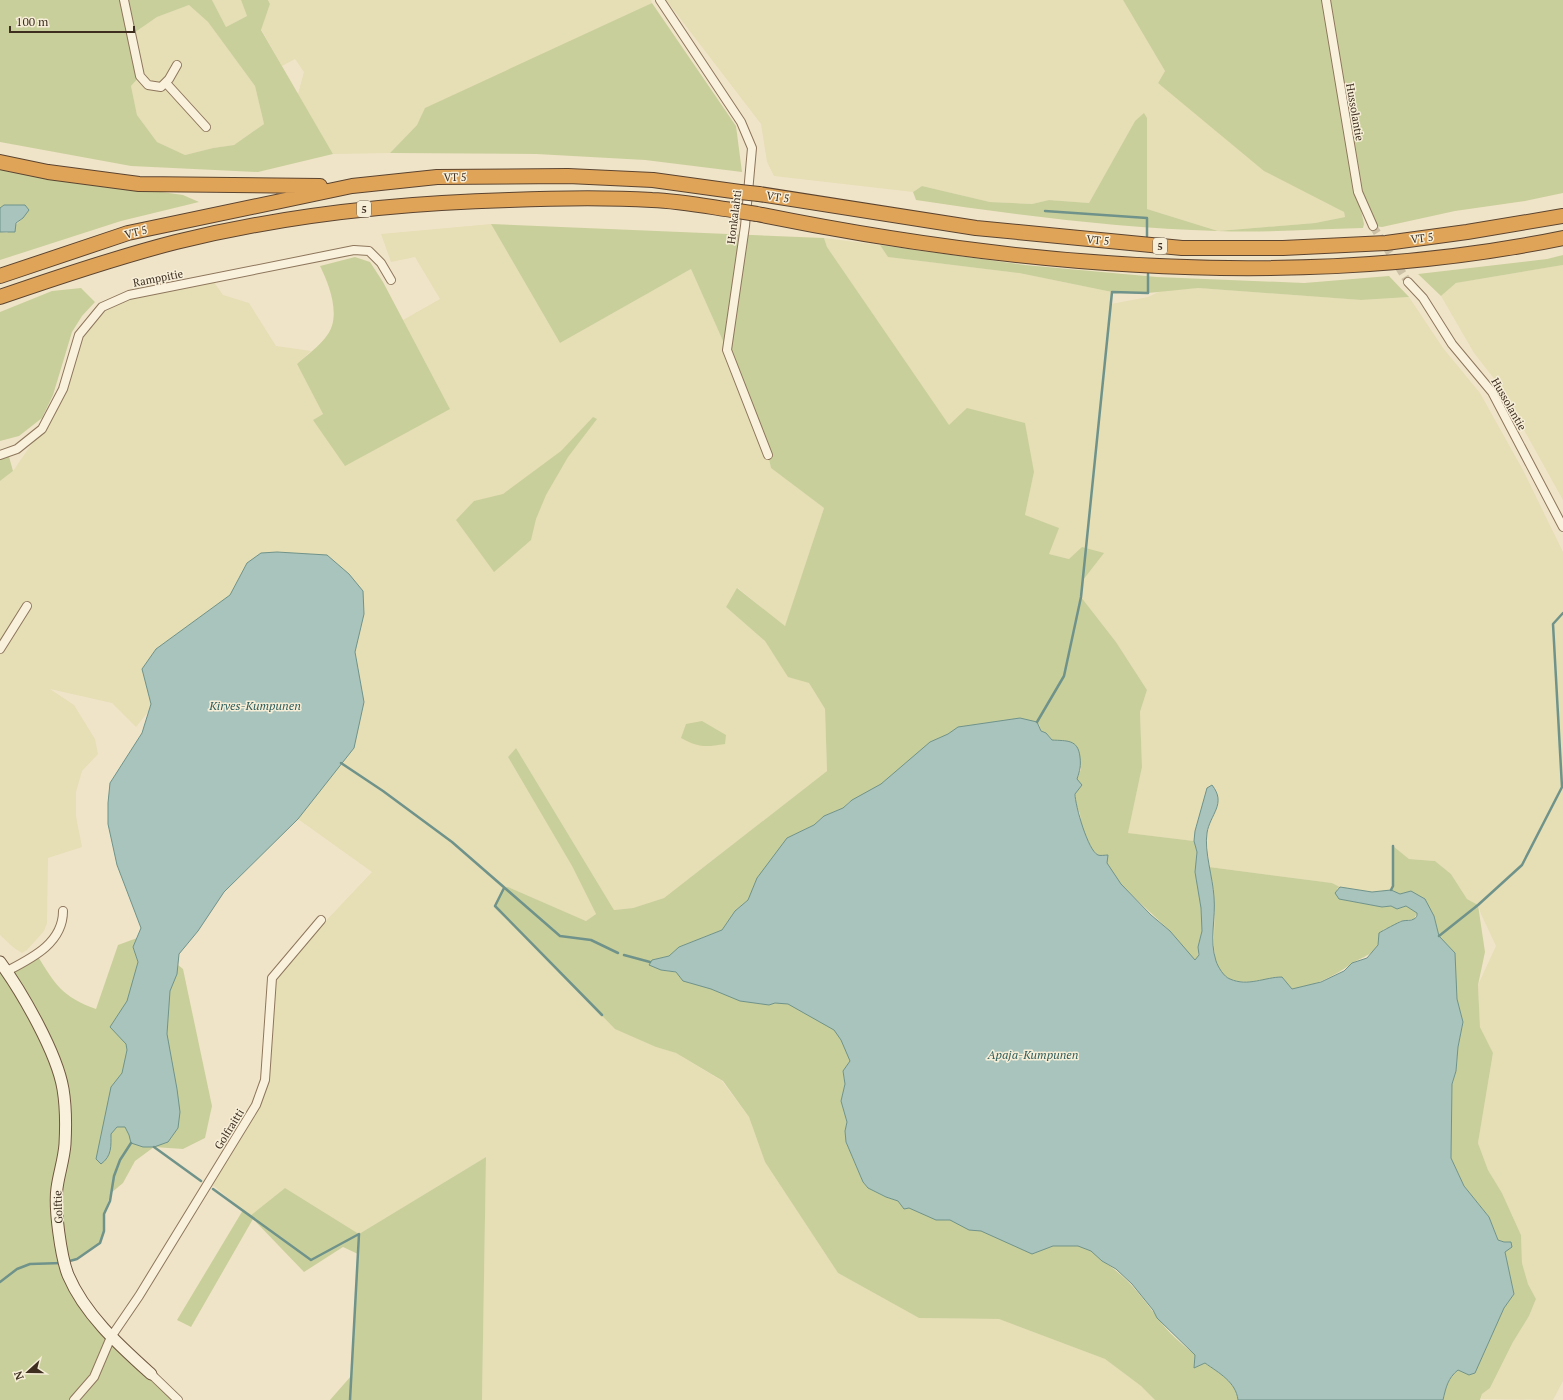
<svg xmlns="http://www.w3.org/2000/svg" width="1563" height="1400" font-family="'PT Serif',serif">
  <rect width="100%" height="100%" fill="#f0e4c8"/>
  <!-- farmland -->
  <path fill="#e6deb5" d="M212,0H241L247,16L226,27Z
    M268,0H651L652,3L560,48L426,108L417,125L390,153L333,154L298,94L304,72L295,59L282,66L261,29L270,4Z
    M666,0H1123L1165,71L1158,83L1344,212L1345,217L1315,223L1218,231L1147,209V118L1135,121L1089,203L1049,200L1032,204L990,202L922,186L913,192L774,176L767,162L761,124Z
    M189,5L208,22L255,86L264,124L234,145L213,148L185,155L157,142L137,115L131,86L140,76L131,35L157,17Z
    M491,224L560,343L691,269L727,350L768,455L771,468L824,508L785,627L738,588L726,607L765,641L788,676L809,683L825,709L827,771L664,898L633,908L614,910L516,748L508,757L572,866L596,914L586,921L508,887L656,1047L676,1053L722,1081L749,1117L765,1162L838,1273L919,1318L999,1319L1105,1359L1141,1386L1155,1400H482L486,1157L359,1234L285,1188L250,1216L209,1182L256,1105L265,1080L272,978L372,872L298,819L341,763L364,702L355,652L364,614L247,563L230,595L156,649L142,669L151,704L148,712L136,727L112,703L50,689L74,705L95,739L98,754L82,771L76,792V816L82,847L48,858L47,923L44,931L27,950L22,953L14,948L0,935V481L13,471L42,429L63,389L79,335L102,307L129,295L211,278L223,295L249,303L276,346L311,351L297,364L323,414L313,420L450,409L403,320L440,299L415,257L391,262L381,234Z
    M824,238L880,245L889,257L1019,273L1112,292L1111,304L1148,297L1163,290L1198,288L1361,300L1409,297L1443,348L1480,393L1523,470L1563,552V1381L1553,1400L1481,1399L1482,1394L1490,1388L1513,1342L1529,1316L1536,1299L1528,1284L1522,1263L1521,1235L1502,1193L1488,1170L1478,1143L1493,1054L1480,1027L1478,985L1496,946L1481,914L1478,905L1467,899L1451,874L1435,861L1409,859L1394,847L1393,886L1391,890L1372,892L1340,887L1332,883L1209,867L1207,834L1209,827L1200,815L1195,831L1194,841L1128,833L1142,767L1140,712L1147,690L1116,642L1081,597L1083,580L1069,559L1049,554L1025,515L1034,472L949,426L827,247Z
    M1563,265V500L1499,385L1474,353L1441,296L1456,283Z"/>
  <!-- green -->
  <path fill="#c9cf9b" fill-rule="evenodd" d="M0,0H212L226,27L247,16L241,0H268L270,4L261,30L333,154L258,172L131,166L0,142ZM189,5L208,22L255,86L264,124L234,145L213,148L185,155L157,142L137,115L131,86L140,76L131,35L157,17Z
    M1123,0H1323L1345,136L1364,224L1363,228C1314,229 1266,233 1217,231C1116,228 1016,215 916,200L913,192L922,186L990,202L1032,204L1049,200L1089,203L1135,121L1144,113L1147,118V209L1218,231L1315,223L1345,217L1344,212L1264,171L1158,83L1165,71Z
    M1326,0H1563V193L1525,201L1455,211L1382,227L1373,226L1358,192Z
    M652,3L736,126L742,172L645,160L536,154L390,153L417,125L425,108Z
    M0,169L183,195L199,202L121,221L0,260V232L7,233L23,218L24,205H4L0,208Z
    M491,224L824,238L827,247L949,425L967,408L1025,423L1034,472L1025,515L1059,528L1049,554L1069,559L1082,547L1104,553L1083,580L1081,597L1116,642L1147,690L1140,712L1142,767L1128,833L1194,841L1197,852L1195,872L1201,908L1202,931L1198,947V959H1193L1170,931L1135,898L1121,884L1107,863L1092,850L1081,825L1080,814L1075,802L1077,779L1081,769L1069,741L1052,740L1046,733L1041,731L1039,724L849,802L843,808L824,816L814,825L787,838L748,900L735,911L722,930L679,947L669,956L652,960L661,970L762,986L840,1026L850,1061L843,1072L845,1084L841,1101L847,1122L845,1131L846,1142L863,1182L868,1188L886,1197L898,1201L904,1209L1026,1181L1102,1261C1126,1275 1141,1296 1158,1318C1167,1332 1183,1345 1195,1355L1194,1368L1205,1363C1219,1373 1236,1382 1238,1400H1155L1141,1386L1105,1359L999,1319L919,1318L838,1273L765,1162L749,1117L723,1081L676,1053L656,1047L615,1029L495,906L504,888L508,887L586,921L596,914L572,866L508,757L516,748L614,910L633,908L664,898L827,771L825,709L809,683L788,677L765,641L726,607L737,588L785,626L824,508L771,468L768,455L727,350L691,269L560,343Z
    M880,245L1025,265L1157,277L1304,283L1389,276L1409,297L1361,300L1198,288L1148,293L1112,292L1019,273L888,257Z
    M1563,255V265L1456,283L1441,296L1418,274L1547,259Z
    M355,257L370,262L383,282L450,409L345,466L313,420L323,414L297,364C307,355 321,345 328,334C341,315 329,284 320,266Z
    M81,288L95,302L82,316L72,332L53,395L42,418L19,436L0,441V312L52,291Z
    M593,417L597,419L568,457L546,495L536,519L531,540L494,572L456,520L474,501L503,494L561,451Z
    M8,453L13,471L0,481V455Z
    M702,721L726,735L725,744C706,747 699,748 681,738L686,724Z
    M1393,846L1409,859L1435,861L1451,874L1467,899L1478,905L1485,952L1478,985L1480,1027L1493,1053L1478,1143L1488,1170L1502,1193L1521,1235L1522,1263L1528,1284L1536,1299L1529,1316L1513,1342L1490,1388L1482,1394L1480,1400H1443C1446,1387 1448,1379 1458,1370L1469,1375L1504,1308L1514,1294L1505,1252L1511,1242H1504L1498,1240L1489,1217L1464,1186L1451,1158L1452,1084L1456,1071L1458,1047L1463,1022L1457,1000L1455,983L1442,940L1439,936L1434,916L1391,890L1393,886Z
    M1209,867L1332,883L1340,887L1337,889L1339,899L1382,907L1391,906L1397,909L1406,906L1417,913L1414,919L1400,921L1393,927L1384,929C1382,934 1381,940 1378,944C1371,957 1361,957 1351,964C1333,977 1314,986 1292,989L1273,978C1196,996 1218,945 1214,897C1214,887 1211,877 1209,867Z
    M137,938L133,947L138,962L136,972L170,991L178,965L183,969L212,1106L205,1138L183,1149L154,1147L135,1161L123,1183L111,1193L104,1214V1231L100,1243L77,1259L65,1262L79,1296L178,1400H0V962L7,971L37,955C55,984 62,997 96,1009L118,945Z
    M486,1157L482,1400H330L351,1376L358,1254L343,1247L304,1272L253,1219L191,1327L177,1320L243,1210L250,1216L285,1188L359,1234Z"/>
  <!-- water -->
  <path fill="#a9c4bc" stroke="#6f938a" d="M4,205H25L29,210L23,218L16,223L15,232H0V208Z
    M277,552L327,555L349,574L363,591L364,614L355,652L364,702L354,748L298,819L224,892L198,931L179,954L177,974L170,991L167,1034L177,1089L180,1112L178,1128L168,1142L154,1147H143L131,1143L129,1135L125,1127H117L111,1134C111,1146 112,1156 101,1164L96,1159L111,1087L122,1073L127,1050L126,1044L110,1027L127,1001L138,962L133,947L141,928L117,865L108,824V803L110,783L142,733L151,704L142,669L156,649L230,595L247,563L261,553Z
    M1020,718L1037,722L1041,731L1046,733L1052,740C1067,741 1078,739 1080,757C1081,766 1080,770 1077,779L1082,785L1075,794C1075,805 1088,851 1098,855C1100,856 1105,855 1108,855L1107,863L1121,884L1151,915L1170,931L1195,960L1199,955L1198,947L1202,931L1201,908L1195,872L1197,852L1194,841L1195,831L1207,788L1212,785C1227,804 1210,814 1207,833C1204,851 1213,878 1214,897C1216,918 1209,940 1216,961C1218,967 1224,977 1230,979C1248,987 1265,977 1282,977L1292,989L1321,982L1344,971L1352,963L1367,958L1378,945L1379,933C1382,931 1399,922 1402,921C1406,920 1411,921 1414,919C1417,917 1417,916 1417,913L1406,906L1397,909L1391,906L1382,907L1339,899L1335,893L1340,887L1372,892L1391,890L1400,894L1411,891L1425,899L1434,916L1439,936L1455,953L1457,999L1463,1022L1458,1047L1456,1071L1452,1084L1451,1158L1464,1186L1489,1217L1498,1240L1504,1242H1511L1512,1247L1505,1252L1514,1294L1504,1308L1475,1373L1469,1375L1458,1370C1448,1378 1446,1387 1443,1400H1238C1236,1382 1219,1373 1205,1363L1194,1368L1195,1355L1157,1318L1153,1310L1132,1284L1116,1269L1102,1261L1091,1251L1078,1246H1053L1032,1254L981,1231L969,1230L950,1220H936L909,1208L904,1209L898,1201L886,1197L868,1188L863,1182L846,1142L845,1131L847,1122L841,1101L845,1084L843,1071L850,1061L841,1040L834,1030L788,1004L775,1003L769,1005L740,1001L711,989L683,981L676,972L661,970L649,965L652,960L669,956L679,947L722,930L735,911L748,900L757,878L787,838L814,825L824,816L843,808L852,800L881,784L930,742L948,734L958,727Z"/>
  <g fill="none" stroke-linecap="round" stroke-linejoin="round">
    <!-- stream -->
    <path stroke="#6f938a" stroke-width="2.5" d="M1045,211L1147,218V236
      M1037,722L1064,676L1081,597L1112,292L1148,293V274
      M341,763L383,791L452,842L560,936L591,940L618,953
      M504,888L495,906L602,1015
      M1391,890L1393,886V846
      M1439,936L1478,905L1522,865L1562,787L1553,624L1563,613
      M624,955L650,962
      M154,1147L201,1181
      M213,1189L311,1260L359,1234L350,1400
      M66,1262L77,1259L100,1243L104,1231V1214L110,1201L114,1176L120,1160L131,1143
      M0,1282L17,1269L30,1264L62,1263"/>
    <!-- street-tunnel -->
    <path stroke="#ccc0a6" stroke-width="8" stroke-dasharray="8 4" stroke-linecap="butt" d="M1373,226L1408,282"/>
    <defs>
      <path id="street" d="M124,0L140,76L148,85L161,87L169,79L177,65
        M660,0L741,122L752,148L745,226L727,350L768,455
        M1326,0L1358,192L1373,226
        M166,83L206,127
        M1408,282L1423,298L1452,344L1492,392L1563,527
        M0,455L17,449L42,429L63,389L79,335L102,307L129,295L354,250L369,251L381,263L391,280
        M0,649L27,606
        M7,971C32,958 63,943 63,911
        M151,1374L178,1400
        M74,1400L94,1377L111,1337L139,1296L256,1105L265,1080L272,978L321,920"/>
      <path id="secondary" d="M0,962C22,992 57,1053 63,1089C66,1107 66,1126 65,1144C64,1159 59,1173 57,1188C54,1208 61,1257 68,1275C85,1315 120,1346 151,1374"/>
      <path id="highway" d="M0,162L48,172L139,184L320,186
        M759,194L976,228L1182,248H1283L1386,243L1467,232L1563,216
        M757,214C1017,267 1301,292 1563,238
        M0,276L128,233L352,186L437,177L568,176L653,180L740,192
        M0,297C58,277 117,257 176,242C285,215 397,203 509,200C557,198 604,197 652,200C681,201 710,207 738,211"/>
    </defs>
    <!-- street casing -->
    <use href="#street" stroke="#8d765c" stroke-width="10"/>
    <!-- secondary casing -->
    <use href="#secondary" stroke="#6f573f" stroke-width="13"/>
    <!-- highway casing -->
    <use href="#highway" stroke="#5b4430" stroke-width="16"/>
    <!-- street -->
    <use href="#street" stroke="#faf1dc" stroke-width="8"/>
    <!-- secondary -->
    <use href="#secondary" stroke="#faf1dc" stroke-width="11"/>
    <!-- highway -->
    <use href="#highway" stroke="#e0a458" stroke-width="14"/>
    <defs>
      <path id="highway-bridge" d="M740,192L759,194
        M738,211L757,214"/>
    </defs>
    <!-- highway-bridge casing -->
    <use href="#highway-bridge" stroke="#5b4430" stroke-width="16" stroke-linecap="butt"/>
    <!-- highway-bridge -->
    <use href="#highway-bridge" stroke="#e0a458" stroke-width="14"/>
  </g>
  <g text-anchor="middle" stroke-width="3" stroke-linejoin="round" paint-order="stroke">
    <!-- shield labels -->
    <g fill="#f7eed8" stroke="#756857" stroke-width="1">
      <rect x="357" y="201" width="14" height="16" rx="3"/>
      <rect x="1153" y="238" width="14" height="16" rx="3"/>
    </g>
    <g font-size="10" font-weight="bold" fill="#3d2e20">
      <text x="364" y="213">5</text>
      <text x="1160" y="250">5</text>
    </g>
    <!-- street labels -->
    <g font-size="11" fill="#3d2e20" stroke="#f7eed8">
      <text transform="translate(1355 112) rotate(80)" y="4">Hussolantie</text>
      <text transform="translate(455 177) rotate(-1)" y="4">VT 5</text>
      <text transform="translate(778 197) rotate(8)" y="4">VT 5</text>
      <text transform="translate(734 217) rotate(-83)" y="4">Honkalahti</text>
      <text transform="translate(136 232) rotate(-14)" y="4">VT 5</text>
      <text transform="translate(1422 238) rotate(-7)" y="4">VT 5</text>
      <text transform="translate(1098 240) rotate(5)" y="4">VT 5</text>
      <text transform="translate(158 278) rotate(-11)" y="4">Ramppitie</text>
      <text transform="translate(1509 404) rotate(60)" y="4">Hussolantie</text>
      <text transform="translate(229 1129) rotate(-58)" y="4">Golfraitti</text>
      <text transform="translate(58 1207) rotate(-92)" y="4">Golftie</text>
    </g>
    <!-- water labels -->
    <g font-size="12" font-style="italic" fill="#2f5d5a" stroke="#f7eed8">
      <text x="255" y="710">Kirves-Kumpunen</text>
      <text x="1033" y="1059">Apaja-Kumpunen</text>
    </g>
  </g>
  <!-- north arrow -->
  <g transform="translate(28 1372) rotate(249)" stroke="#f7eed8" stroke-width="3" paint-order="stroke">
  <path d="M0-3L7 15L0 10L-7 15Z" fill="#3d2e20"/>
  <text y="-6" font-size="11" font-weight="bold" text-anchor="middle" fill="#3d2e20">N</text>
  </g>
  <!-- scale -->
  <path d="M10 26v6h124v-6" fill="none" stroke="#3d2e20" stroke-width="2"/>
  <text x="16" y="26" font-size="12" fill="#3d2e20" stroke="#f7eed8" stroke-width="3" paint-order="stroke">100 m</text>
</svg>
